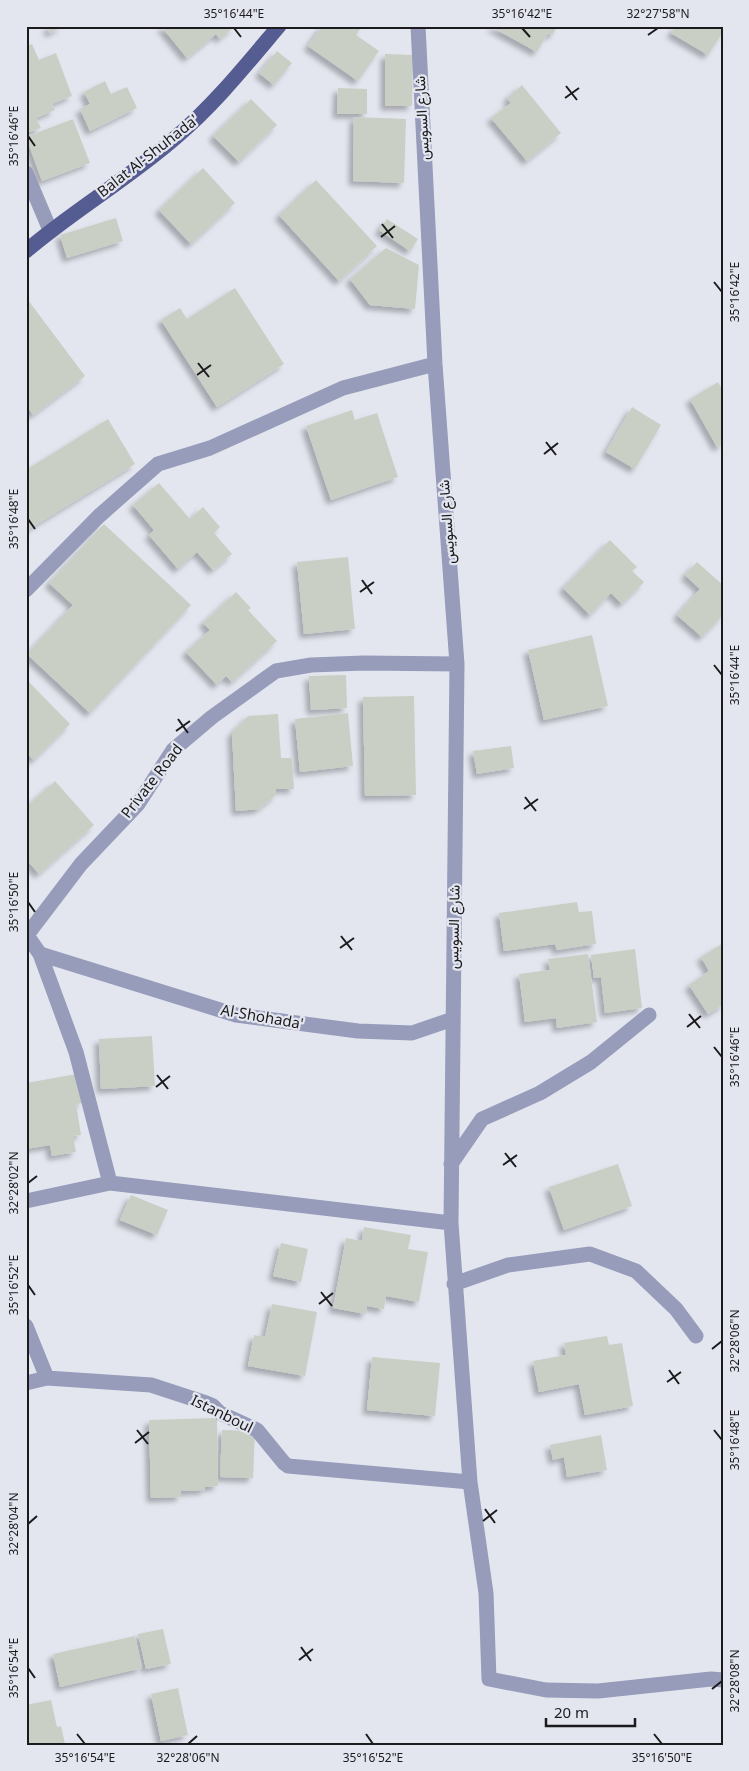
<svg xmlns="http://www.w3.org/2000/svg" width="749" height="1771" font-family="'Noto Sans',Vazirmatn,sans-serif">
  <defs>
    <filter id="shadow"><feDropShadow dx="-4.5" dy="4.5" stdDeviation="2.5" flood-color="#0004"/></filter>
  </defs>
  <rect width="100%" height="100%" fill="#e4e6ef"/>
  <!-- building -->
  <path fill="#cacfc6" filter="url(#shadow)" d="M47,26H64L50,33Z
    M161,26H235L220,39L216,34L187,58Z
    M322,26H362L356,35L379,51L358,81L308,46Z
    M490,26H558L552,35L548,33L537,52Z
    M676,26H723V32L708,55L671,33Z
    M32,44L39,60L56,53L72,96L52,104L55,110L36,118L41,128L26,133V46Z
    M277,51L292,63L274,85L259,73Z
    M385,54L413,55L412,106H385Z
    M105,81L111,94L127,87L137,108L90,131L80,109L90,104L84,92Z
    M522,85L561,133L527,161L491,118L511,103L507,98Z
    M338,88L367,89V114H337Z
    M251,99L277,125L239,162L213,136Z
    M354,117L406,119L404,183L353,181Z
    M73,119L90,163L42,181L26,137Z
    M203,168L235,203L191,244L159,210Z
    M316,180L377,246L339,281L279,215Z
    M116,218L123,241L67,258L60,235Z
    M387,219L418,239L410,251L379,230Z
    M386,248L419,265L415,309L370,305L350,279Z
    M235,288L284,364L217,407L161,320L180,308L187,319Z
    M28,300L85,376L33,415L26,405V302Z
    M718,382L723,391V444L717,447L690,399Z
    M632,407L661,425L635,469L606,452Z
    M352,410L355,420L377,413L398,477L331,500L306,426Z
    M108,419L135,464L26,531V470Z
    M159,483L190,519L203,507L220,527L214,533L232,554L213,570L197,552L178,569L149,535L154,530L133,505Z
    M104,524L191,605L90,713L27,654L73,605L49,583Z
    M610,540L637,567L632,571L644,582L622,604L611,593L590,615L563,588Z
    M348,557L355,629L304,634L297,562Z
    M697,562L723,585V615L702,637L677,615L700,589L685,575Z
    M236,592L251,608L248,610L277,641L232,682L226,676L217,685L186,652L210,630L203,623Z
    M592,635L608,706L544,720L528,650Z
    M346,675L347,708L311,710L309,676Z
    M28,681L70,724L34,760L26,753V683Z
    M414,696L416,795L365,796L363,697Z
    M348,713L353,766L300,772L295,719Z
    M278,714L281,758H292L294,789H276V795L259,809L236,811L232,733L248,716Z
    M511,746L514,768L477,774L473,751Z
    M55,781L94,825L39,874L26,859V807Z
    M577,902L579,912L592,911L596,944L557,950L555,944L504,951L499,913Z
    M723,943V1005L708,1014L689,985L709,971L701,957Z
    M635,949L642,1008L605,1013L601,977L594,978L591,955Z
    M588,954L597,1022L557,1028L556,1018L525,1022L519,974L550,970L548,959Z
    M152,1036L155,1086L101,1089L99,1039Z
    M77,1074L82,1103L76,1104L81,1135L73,1136L76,1152L52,1156L50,1145L26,1149V1083Z
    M618,1164L632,1206L564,1230L549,1187Z
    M131,1195L168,1210L157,1235L120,1220Z
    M364,1227L411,1235L408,1249L428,1252L419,1302L386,1296L384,1309L367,1306L366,1314L333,1308L346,1238L362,1241Z
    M281,1243L308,1249L301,1282L273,1276Z
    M272,1304L317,1312L305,1376L248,1366L254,1335L265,1337Z
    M607,1336L609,1345L622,1343L633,1406L585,1415L579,1384L539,1392L533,1361L566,1355L564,1343Z
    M372,1357L440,1363L435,1416L367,1410Z
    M217,1418L218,1486L205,1487V1490L181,1491V1497L151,1498L149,1420Z
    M222,1430L255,1431L253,1478L220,1477Z
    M601,1435L607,1470L567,1477L564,1457L553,1460L550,1445Z
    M163,1629L171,1664L146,1669L138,1634Z
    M135,1636L142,1668L60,1687L53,1654Z
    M178,1688L188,1735L161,1741L151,1694Z
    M51,1700L57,1727L61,1726L65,1744L26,1745V1705Z"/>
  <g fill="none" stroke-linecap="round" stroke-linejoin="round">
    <!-- minor -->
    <path stroke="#969cba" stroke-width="15" d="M418,26L435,364L457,664L451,1223L470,1482L486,1593L489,1679L546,1690L598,1691L711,1679L723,1680
      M26,173L50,230
      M26,590L99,516L158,464L210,448L343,388L435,364
      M26,934L40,954L236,1015L358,1031L412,1033L453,1019
      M27,935L81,864L138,804L173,750L212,717L276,671L311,665L364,663L457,664
      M40,954L76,1052L110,1183
      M451,1164L482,1119L540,1093L591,1062L649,1015
      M26,1201L110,1183L451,1223
      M454,1284L508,1265L590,1254L636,1271L676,1309L696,1336
      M26,1326L47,1378L151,1385L206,1403L213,1406L220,1413L257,1430L284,1463L288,1466L470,1482
      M26,1383L47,1378"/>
    <!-- major -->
    <path stroke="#555c91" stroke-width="15" d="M26,251C74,210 128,179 175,138C214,105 246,65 279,26"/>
  </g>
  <!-- ticks -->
  <path fill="none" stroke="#1b1b1e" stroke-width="2" d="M234,28L241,37M522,28L530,37M648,35L658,28M566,86L577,100M565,98L579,88M28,136L35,146M382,224L393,238M381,237L395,226M714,282L722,292M198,363L209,377M197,375L211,365M546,442L556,455M544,454L558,443M28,519L35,529M362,580L372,594M360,592L374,582M714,665L722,675M178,719L188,733M176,731L190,721M525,797L536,811M524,809L538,799M28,902L35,912M341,936L352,950M340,948L354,938M689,1014L700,1028M687,1027L701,1016M714,1047L722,1057M157,1075L168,1089M156,1087L170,1076M505,1153L516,1167M503,1165L517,1155M28,1183L37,1176M28,1285L35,1295M321,1292L332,1306M319,1304L333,1293M712,1349L722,1341M669,1370L679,1384M667,1382L681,1372M137,1430L148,1444M714,1430L722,1440M135,1443L149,1432M485,1509L495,1523M483,1521L497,1510M28,1524L37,1516M301,1647L311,1661M299,1660L313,1649M28,1668L35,1678M712,1689L722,1681M77,1734L85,1744M366,1734L373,1744M654,1734L662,1744M188,1744L197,1736"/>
  <g text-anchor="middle" stroke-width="4.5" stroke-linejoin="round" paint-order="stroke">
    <!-- street labels -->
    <g font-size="15" fill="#1b1b1e" stroke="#e4e6ef">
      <text transform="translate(422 118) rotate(-93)" y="5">شارع السويس</text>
      <text transform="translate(148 156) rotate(-38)" y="5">Balat Al-Shuhada'</text>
      <text transform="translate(447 522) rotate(-94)" y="5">شارع السويس</text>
      <text transform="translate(152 781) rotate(-52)" y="5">Private Road</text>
      <text transform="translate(454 927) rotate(-89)" y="5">شارع السويس</text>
      <text transform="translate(262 1017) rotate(10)" y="5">Al-Shohada'</text>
      <text transform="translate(222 1414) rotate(26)" y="5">Istanboul</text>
    </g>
  </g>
  <!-- border -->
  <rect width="749" height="1771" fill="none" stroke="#e4e6ef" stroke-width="55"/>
  <!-- scale -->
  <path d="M546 1718v8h89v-8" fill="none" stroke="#1b1b1e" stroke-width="2.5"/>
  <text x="554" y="1718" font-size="15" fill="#1b1b1e" stroke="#e4e6ef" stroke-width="4" paint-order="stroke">20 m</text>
  <rect x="28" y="28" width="694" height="1716" fill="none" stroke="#1b1b1e" stroke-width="2"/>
  <g font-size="12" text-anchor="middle" fill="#1b1b1e">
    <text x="234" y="18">35°16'44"E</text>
    <text x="522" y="18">35°16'42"E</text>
    <text x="658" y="18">32°27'58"N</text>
    <text transform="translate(14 136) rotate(-90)" y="4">35°16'46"E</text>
    <text transform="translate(735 292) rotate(-90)" y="4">35°16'42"E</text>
    <text transform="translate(14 519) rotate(-90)" y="4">35°16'48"E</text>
    <text transform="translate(735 675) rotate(-90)" y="4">35°16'44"E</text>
    <text transform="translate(14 902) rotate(-90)" y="4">35°16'50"E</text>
    <text transform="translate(735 1057) rotate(-90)" y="4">35°16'46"E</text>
    <text transform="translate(14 1183) rotate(-90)" y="4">32°28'02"N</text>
    <text transform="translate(14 1285) rotate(-90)" y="4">35°16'52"E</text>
    <text transform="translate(735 1341) rotate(-90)" y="4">32°28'06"N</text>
    <text transform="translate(735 1440) rotate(-90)" y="4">35°16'48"E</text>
    <text transform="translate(14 1524) rotate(-90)" y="4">32°28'04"N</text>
    <text transform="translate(14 1668) rotate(-90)" y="4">35°16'54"E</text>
    <text transform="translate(735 1681) rotate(-90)" y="4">32°28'08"N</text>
    <text x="85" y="1762">35°16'54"E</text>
    <text x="188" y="1762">32°28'06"N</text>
    <text x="373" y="1762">35°16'52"E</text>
    <text x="662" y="1762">35°16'50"E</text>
  </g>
</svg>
